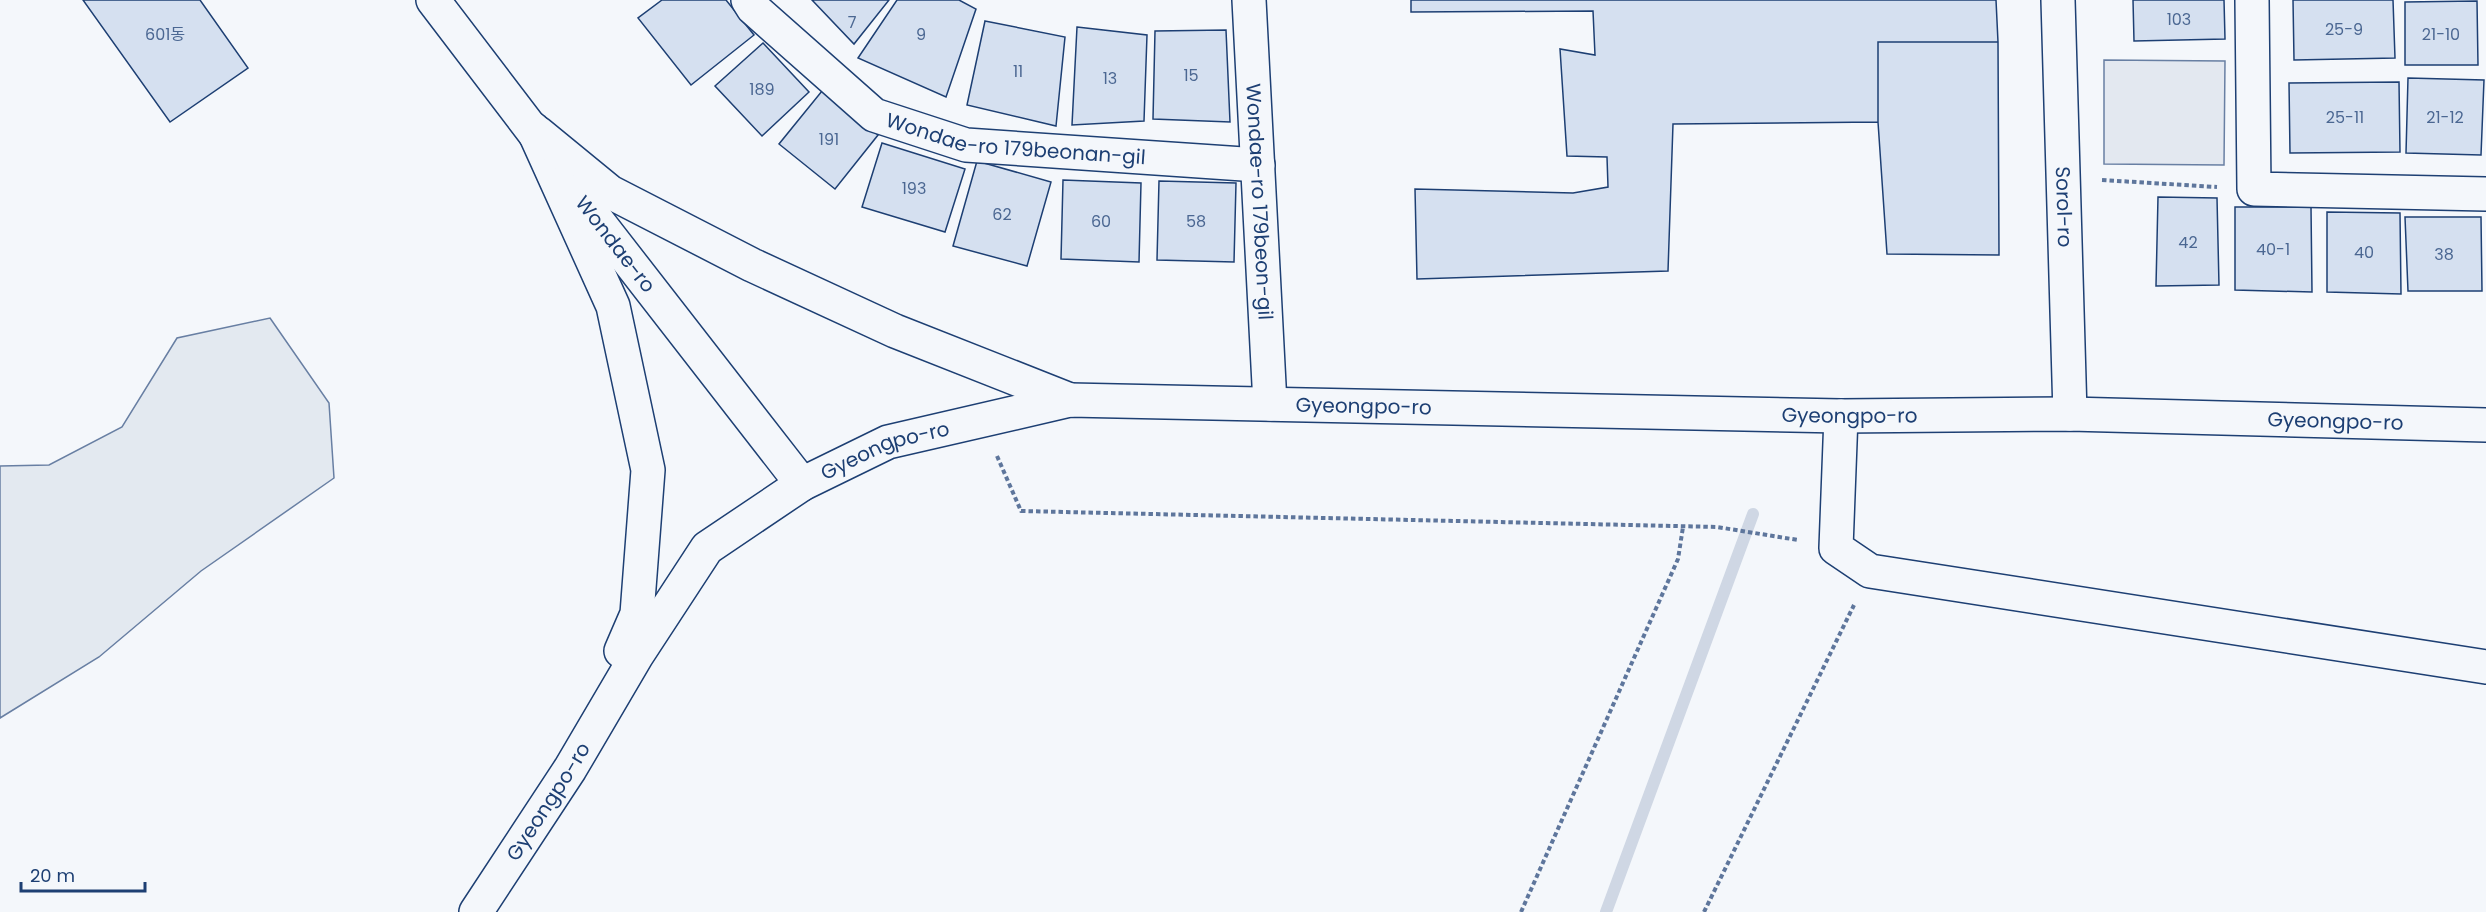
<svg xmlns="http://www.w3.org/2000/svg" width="2486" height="912" font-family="Poppins,'Noto Sans KR',sans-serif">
  <rect width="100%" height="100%" fill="#f4f7fb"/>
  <!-- green -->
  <path fill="#e3e9f0" stroke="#687fa3" stroke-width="1.5" d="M270,318L329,403L334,478L201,571L99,657L0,718V466L49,465L122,427L177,338Z"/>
  <!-- parking -->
  <path fill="#e3e8f0" stroke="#687fa3" stroke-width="1.5" d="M2104,60L2225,61L2224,165L2104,164Z"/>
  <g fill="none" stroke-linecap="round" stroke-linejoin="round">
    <!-- stream -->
    <path stroke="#cfd7e4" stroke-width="12" d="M1606,912L1753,514"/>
  </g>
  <!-- building -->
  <path fill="#d5e0f0" stroke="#1d3f73" stroke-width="1.5" d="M83,0H200L248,68L170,122Z
    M662,0H726L754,35L691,85L638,18Z
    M812,0H889L854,44Z
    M897,0H959L976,9L946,97L858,58Z
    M1411,0H1996L1998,42H1878V122L1673,124L1668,271L1417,279L1415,189L1573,193L1608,187L1607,157L1567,156L1560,49L1595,55L1593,11L1411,12Z
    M2133,0H2224L2225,39L2134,41Z
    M2293,0H2393L2395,58L2294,60Z
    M2477,1L2478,65H2405V2Z
    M985,21L1065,37L1056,126L967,105Z
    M1077,27L1147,35L1144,121L1072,125Z
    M1226,30L1230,122L1153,119L1155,31Z
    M1878,42H1998L1999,255L1887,254L1878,122Z
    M763,43L809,92L762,136L715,86Z
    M2408,78L2484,80L2481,155L2406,153Z
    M2399,82L2400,152L2290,153L2289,83Z
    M822,91L878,135L835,189L779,144Z
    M882,143L965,169L945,232L862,207Z
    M977,161L1051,182L1027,266L953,246Z
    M1063,180L1141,183L1139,262L1061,259Z
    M1159,181L1236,183L1234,262L1157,260Z
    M2158,197L2217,198L2219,285L2156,286Z
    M2235,207H2311L2312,292L2235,290Z
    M2327,212L2400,213L2401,294L2327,292Z
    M2405,217H2481L2482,291H2408Z"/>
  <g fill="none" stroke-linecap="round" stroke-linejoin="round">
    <defs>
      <g id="minor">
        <path d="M433,0L545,147"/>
        <path id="s1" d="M748,0L753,8L874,115L966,145L1258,165"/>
        <path id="s2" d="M1249,0L1270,404"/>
        <path id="s3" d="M2058,0L2070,414"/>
        <path d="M2252,0L2254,189L2486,194"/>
        <path d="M533,129L613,306L648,470L637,614L621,651"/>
        <path d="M538,133L610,192L752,265L895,331L1070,400"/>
        <path id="s4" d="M575,192L802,484"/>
        <path d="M1841,416L1836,548L1870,571L2486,667"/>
        <path id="s5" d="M476,912L570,769L637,655L707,548L802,484L888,442L1070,400L1841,416L2070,414L2486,425"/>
      </g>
    </defs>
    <!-- minor casing -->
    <use href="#minor" stroke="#1d3f73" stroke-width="36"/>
    <!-- path -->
    <path stroke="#5e769c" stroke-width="4" stroke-dasharray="4.5 3" stroke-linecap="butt" d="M2102,180L2217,187
      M997,456L1021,511L1717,527L1798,540
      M1521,912L1678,559L1683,527
      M1704,912L1854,605"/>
    <!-- minor -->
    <use href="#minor" stroke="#f4f7fb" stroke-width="33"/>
  </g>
  <g text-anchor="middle" stroke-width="4.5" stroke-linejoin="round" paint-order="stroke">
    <!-- number labels -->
    <g font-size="16" fill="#4b6792">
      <text x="2179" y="25">103</text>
      <text x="852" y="28">7</text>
      <text x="2344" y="35">25-9</text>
      <text x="165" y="40">601동</text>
      <text x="921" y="40">9</text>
      <text x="2441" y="40">21-10</text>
      <text x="1018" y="77">11</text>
      <text x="1191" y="81">15</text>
      <text x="1110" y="84">13</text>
      <text x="762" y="95">189</text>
      <text x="2345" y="123">25-11</text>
      <text x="2445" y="123">21-12</text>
      <text x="829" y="145">191</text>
      <text x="914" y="194">193</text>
      <text x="1002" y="220">62</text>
      <text x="1101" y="227">60</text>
      <text x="1196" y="227">58</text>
      <text x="2188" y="248">42</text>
      <text x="2273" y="255">40-1</text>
      <text x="2364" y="258">40</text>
      <text x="2444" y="260">38</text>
    </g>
    <!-- street labels -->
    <g font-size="20" fill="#1d3f73" stroke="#f4f7fb">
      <text dy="7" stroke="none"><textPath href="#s1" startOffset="316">Wondae-ro 179beonan-gil</textPath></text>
      <text dy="7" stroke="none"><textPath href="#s2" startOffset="202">Wondae-ro 179beon-gil</textPath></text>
      <text dy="7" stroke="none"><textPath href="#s3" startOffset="207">Sorol-ro</textPath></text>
      <text dy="7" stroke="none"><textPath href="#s4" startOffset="66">Wondae-ro</textPath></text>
      <text dy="7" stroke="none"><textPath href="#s5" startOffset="1122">Gyeongpo-ro</textPath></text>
      <text dy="7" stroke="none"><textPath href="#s5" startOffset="1608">Gyeongpo-ro</textPath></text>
      <text dy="7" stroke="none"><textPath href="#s5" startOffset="2094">Gyeongpo-ro</textPath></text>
      <text dy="7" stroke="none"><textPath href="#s5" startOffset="636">Gyeongpo-ro</textPath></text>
      <text dy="7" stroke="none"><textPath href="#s5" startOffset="132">Gyeongpo-ro</textPath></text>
    </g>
  </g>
  <!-- scale -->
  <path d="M21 882v9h124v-9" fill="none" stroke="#1d3f73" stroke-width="3"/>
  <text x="30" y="882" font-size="18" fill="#1d3f73" stroke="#f4f7fb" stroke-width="4.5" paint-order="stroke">20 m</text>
</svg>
